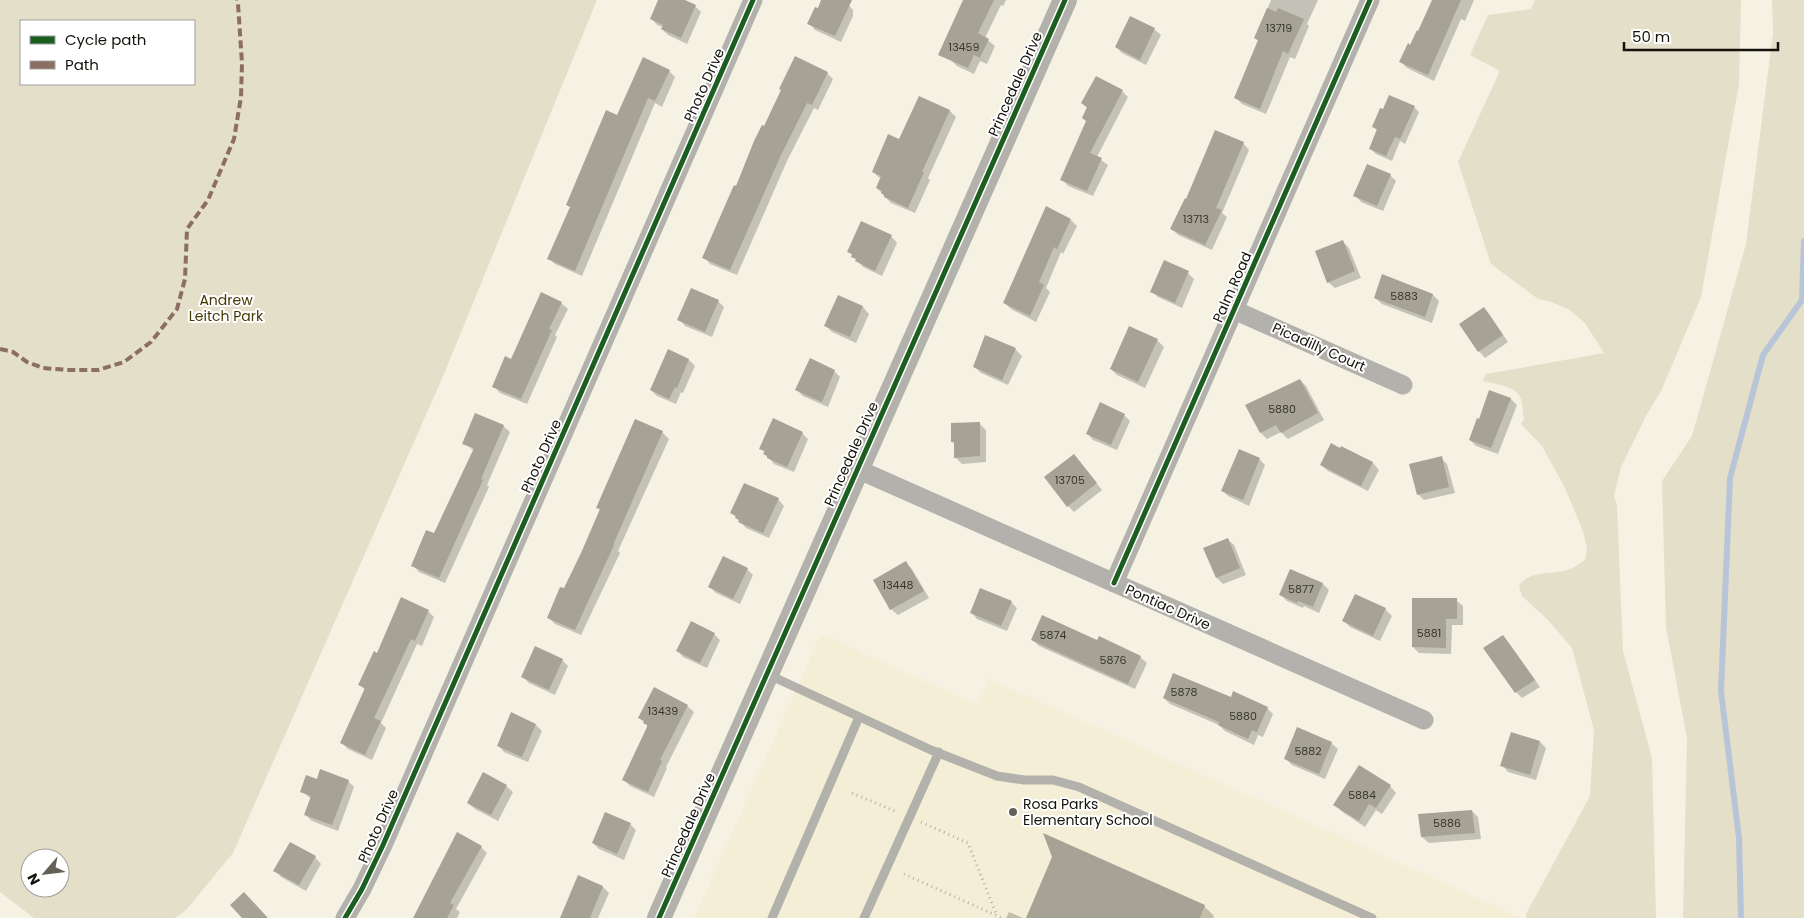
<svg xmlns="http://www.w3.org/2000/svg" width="1804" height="918" font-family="Poppins,sans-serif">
  <rect width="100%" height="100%" fill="#f5f2e4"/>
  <!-- built -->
  <path fill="#f3eed5" d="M821,634L977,705L989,679L1522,918H694Z"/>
  <!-- green -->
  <path fill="#e3dfc8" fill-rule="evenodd" d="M0,0H597L444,374L233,853L186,910L175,918H34L0,892ZM194,21V84H21V21ZM30,858H60V888H30Z
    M1535,0H1741L1739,84L1701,297L1661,391L1647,414L1621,467L1614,496L1617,505L1623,651L1652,758L1656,918H1526V914L1590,796L1594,730L1572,648L1549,621L1522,596L1519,586C1529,570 1551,575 1567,570C1574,568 1579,564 1585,560L1587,549L1583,531L1564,486L1542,446L1521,424L1524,419C1522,412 1523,405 1521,399C1517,386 1495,384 1483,381L1486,374L1604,353L1585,323L1570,310L1551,302L1538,299L1491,264L1458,162L1500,71L1470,55L1488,15L1531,9Z
    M1772,0H1804V918H1683L1687,738L1666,627L1662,481L1692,436L1746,244L1773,33Z"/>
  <!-- shadow -->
  <path fill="#0003" d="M660,0H682L695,6L701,12L687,44L668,35L662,29L663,27L657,25L651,18Z
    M823,0H840L847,3L853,10V16L841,42L815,30L809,23Z
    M966,0H1006L1003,6L1001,5L985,38L995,46L987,64L980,61L974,74L957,66L950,59Z
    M1271,0H1318L1307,24L1309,26L1295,59L1290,57L1266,114L1242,104L1236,98L1259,42L1255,38Z
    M1433,0H1474L1465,21L1461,19L1434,81L1407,68L1401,62L1419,32Z
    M1154,29L1161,35L1146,65L1122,53L1116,47Z
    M669,71L675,77L662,107L655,103L582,276L555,264L549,258L571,208L568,205L617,116Z
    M827,73L833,79L818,110L814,108L787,161L737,275L710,264L704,257L764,128Z
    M1122,91L1128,97L1097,157L1108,165L1093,196L1068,186L1062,179L1087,122L1083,118L1088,109L1082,103Z
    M919,97L950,111L956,117L928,178L930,180L915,213L891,203L877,188L881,179L873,172L900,141Z
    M1414,107L1419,112L1405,144L1400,141L1392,161L1376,154L1371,149L1378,131L1373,127Z
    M1243,143L1249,150L1222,213L1227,217L1212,250L1178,235L1172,229L1187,201Z
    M1390,175L1396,181L1383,211L1361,202L1355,195Z
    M1071,220L1077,226L1063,254L1061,252L1046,288L1050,292L1036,322L1011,309L1005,303Z
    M891,236L897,243L882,276L863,267L849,251Z
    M1343,242L1349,248L1361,278L1335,288L1328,282Z
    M1188,273L1194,279L1182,308L1158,297L1152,291Z
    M1433,295L1439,301L1432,323L1382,304L1375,298Z
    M839,297L863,307L869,314L856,343L832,332L826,326Z
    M718,301L724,307L712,337L685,326L679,319Z
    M561,303L568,309L555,335L557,337L527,404L500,393L494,386L512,360Z
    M1484,308L1490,315L1508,342L1485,358L1479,351L1461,324Z
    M1157,340L1164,347L1145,388L1117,375L1111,369Z
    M1015,349L1022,356L1008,385L981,373L974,366Z
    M669,351L689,360L695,366L683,393L681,392L676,404L657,396L651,390Z
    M834,371L840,377L828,407L803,396L797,390Z
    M1300,380L1306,386L1324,420L1288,439L1281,432L1267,439L1261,433L1247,406Z
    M1490,391L1511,399L1517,405L1498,454L1476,446L1470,440L1480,421Z
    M1124,415L1130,421L1117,450L1093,440L1087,433Z
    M979,423L986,430V462L962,464L955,457L956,445L952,442Z
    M503,426L510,432L487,485L489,487L445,583L419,572L413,565L434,534L474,451L464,443Z
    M662,432L669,439L618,551L620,553L581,635L555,624L548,617L565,590L601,511L597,507Z
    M802,433L808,439L794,472L774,464L761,448Z
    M1342,448L1373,463L1379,470L1368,491L1328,471L1321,465Z
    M1074,455L1102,490L1074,512L1068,506Z
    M1441,458L1447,464L1455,493L1424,500L1418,494Z
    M1259,459L1265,465L1249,506L1228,496L1222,490Z
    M778,499L784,506L769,538L746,528L732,513Z
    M1227,539L1234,545L1246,575L1223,584L1217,578Z
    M906,563L912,569L929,598L898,615L891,609Z
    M747,569L753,575L740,604L716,593L710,587Z
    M1291,570L1323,584L1329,590L1319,613L1304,606L1303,608L1287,601L1280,594Z
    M1456,600L1463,606V625H1452L1451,654L1419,653L1413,647Z
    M1011,602L1017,608L1007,631L977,619L971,612Z
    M1385,609L1392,616L1380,641L1350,627L1344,621Z
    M428,611L434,617L422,646L417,644L381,723L386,728L372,760L348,749L342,743L366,691L360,685L378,654Z
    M714,634L720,640L707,668L683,657L677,650Z
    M1503,636L1509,643L1540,687L1522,698L1516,692Z
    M1033,640L1097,641L1140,657L1147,663L1135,689L1039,646Z
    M562,660L568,666L555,695L529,683L523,677Z
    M1164,698L1231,699L1267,708L1273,714L1263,737L1258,735L1254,745L1225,731L1219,725L1170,704Z
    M687,706L694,712L666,767L667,768L654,797L630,786L624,780L648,726L640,718Z
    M536,725L542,731L528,762L504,752L498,745Z
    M1511,734L1540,742L1546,748L1536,780L1508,772L1502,765Z
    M1331,743L1338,749L1325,779L1292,765L1286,759Z
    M317,781H348L354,787L338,831L312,821L306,815L311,799L302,791Z
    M506,786L513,792L498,821L475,809L468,803Z
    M1390,786L1396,793L1382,814L1376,810L1365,827L1341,811L1335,804Z
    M1472,811L1478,817L1481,839L1429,843L1422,837Z
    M630,824L636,830L624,860L599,849L593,843Z
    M481,847L487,853L456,909L460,912L457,918H415Z
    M315,857L321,864L306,891L281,877L275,870Z
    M579,877L603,887L609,893L598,918H561Z
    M1204,906L1214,916L1213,918H1028Z
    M1009,912L1023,918H1006Z"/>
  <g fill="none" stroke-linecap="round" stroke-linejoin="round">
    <!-- stream -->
    <path stroke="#b8c5d9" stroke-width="6" d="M1741,918L1739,838L1721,691L1730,478L1763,355L1802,300L1804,241"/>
  </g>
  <!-- building -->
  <path fill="#a6a396" d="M658,0H685L696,5L681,38L661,29L663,25L650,19Z
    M821,0H852L835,36L807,24L815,7L818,8Z
    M963,0H994L978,33L989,39L980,58L974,55L968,68L938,55Z
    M1432,0H1461L1428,75L1399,62L1408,43L1410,45L1417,30L1418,31Z
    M1267,8L1276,12L1278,8L1304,19L1288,54L1283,51L1260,109L1234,98L1258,40L1254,38Z
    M1130,16L1155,28L1140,60L1115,47Z
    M795,56L828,72L812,105L807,103L781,155L730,270L702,258L734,185L736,186L754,141L762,125L764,126L781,90L779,89Z
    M643,57L670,70L655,101L648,98L575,271L547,259L570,207L566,205L606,110L617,115Z
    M1096,76L1123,90L1090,153L1102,158L1087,191L1060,180L1086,121L1082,118L1087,107L1081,103Z
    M1389,95L1415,106L1400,139L1395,137L1386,156L1369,149L1377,129L1372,127L1380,108L1383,109Z
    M919,96L950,110L922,172H924L908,208L884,197V195L881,193L882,191L876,188L881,176L872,172L888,134L899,139Z
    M1215,130L1244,142L1216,208L1222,210L1205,245L1170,229L1185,198L1186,199Z
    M1367,164L1391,174L1377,206L1353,196Z
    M1046,206L1071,219L1057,249L1054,247L1039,282L1044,285L1030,316L1003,303Z
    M861,221L892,235L875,271L855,261L856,259L851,257L852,254L847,252Z
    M1343,240L1355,271L1327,283L1315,251Z
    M1164,260L1189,271L1175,303L1150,292Z
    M1382,274L1433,294L1425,317L1374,298Z
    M691,288L719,300L705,332L677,320Z
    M541,292L562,302L549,329L552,330L521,399L492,387L505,356L511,359Z
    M838,295L863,306L850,337L824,326Z
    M1484,307L1503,335L1478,352L1459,324Z
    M1129,326L1158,339L1138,382L1110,369Z
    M985,335L1016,348L1002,380L973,367Z
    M668,349L689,359L677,388L675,387L669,399L650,390Z
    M810,358L835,370L822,402L795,390Z
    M1300,379L1318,413L1281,433L1276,425L1260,433L1245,405Z
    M1489,390L1511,398L1491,448L1469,440L1477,418L1479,419Z
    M1100,402L1125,414L1111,445L1086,434Z
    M475,413L504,425L481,479L483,480L439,578L411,566L426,530L434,533L474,448L462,444Z
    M773,418L803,432L787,467L767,458V456L763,454L765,451L759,449Z
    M635,419L663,431L613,545H614L575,630L547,618L560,587L564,588L581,553L600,509L596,508Z
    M980,422V456L954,458V442H951V423Z
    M1331,443L1340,448L1341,446L1373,462L1361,486L1320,465Z
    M1239,449L1260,458L1243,500L1221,491Z
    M1074,454L1097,483L1067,507L1044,477Z
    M1442,456L1449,487L1417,495L1409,464Z
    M744,483L779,498L763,533L738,522L739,520L735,518L736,516L730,513Z
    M1228,538L1240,568L1216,578L1203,548Z
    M723,556L748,568L733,599L708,587Z
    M906,561L924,591L890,610L873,580Z
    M1290,569L1323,583L1313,607L1298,601L1297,603L1279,595Z
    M980,588L1012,601L1001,626L970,613Z
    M1355,594L1386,608L1373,636L1342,621Z
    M401,597L429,610L415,641L411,639L374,718L381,721L365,755L340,743L365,688L358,685L374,651L377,653Z
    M1412,598H1457V619H1446V648L1412,647Z
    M1042,615L1097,640L1099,636L1141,656L1128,684L1031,640Z
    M691,621L715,633L700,663L676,651Z
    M1503,635L1535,680L1515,693L1483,648Z
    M535,646L563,659L549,690L521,677Z
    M1173,673L1231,697L1233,691L1268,707L1257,732L1252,730L1248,739L1218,725L1219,722L1163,698Z
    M654,687L688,705L660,760L662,761L648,792L622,780L647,727V725L643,723L644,721L638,718Z
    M511,712L536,724L522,757L497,746Z
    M1297,727L1332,742L1319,774L1284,759Z
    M1511,732L1540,741L1530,775L1500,766Z
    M1359,765L1391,785L1376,808L1369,804L1359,821L1333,805Z
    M320,769L349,780L332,825L304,815L311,796L300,792L306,775L317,779Z
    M483,772L507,785L491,815L467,803Z
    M1472,810L1475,833L1421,837L1418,814Z
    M605,812L631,823L617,854L592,843Z
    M457,832L482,846L450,903L454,905L447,918H413Z
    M1043,833L1205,905L1200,918H1026L1052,857Z
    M290,842L316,856L299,885L273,871Z
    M578,875L603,886L590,918H560Z
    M244,892L268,918H242L230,905Z"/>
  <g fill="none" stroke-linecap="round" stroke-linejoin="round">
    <!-- path -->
    <path stroke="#b3b1aa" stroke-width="3" stroke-dasharray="1 4" stroke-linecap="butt" d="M852,793L897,812
      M921,822L968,843L997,916
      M904,874L1002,918"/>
    <!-- service -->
    <path stroke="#b3b1ac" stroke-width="9" d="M767,674L931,750L997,776L1024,780H1053L1079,787L1372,918
      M772,918L859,717
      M864,918L939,752"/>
    <!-- minor -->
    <path stroke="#b3b1ac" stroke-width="19" d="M1234,310L1403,385
      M857,469L1424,720
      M1114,583L1370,0
      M345,918L362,889L383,845L753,0"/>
    <!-- tertiary -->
    <path stroke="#b3b1ac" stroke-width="24" d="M659,918L1065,0"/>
    <!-- quiet -->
    <path stroke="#8d6e63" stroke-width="4" stroke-dasharray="8 4" stroke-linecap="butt" d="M0,349L13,352L27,362L43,368L69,370H98L124,362L151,342L177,309L185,279L187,229L208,200L234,139L241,97L242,63L238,4L237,0"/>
    <defs>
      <path id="cycleway" d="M1114,583L1370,0
        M345,918L362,889L383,845L753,0
        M659,918L1065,0"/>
    </defs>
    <!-- cycleway casing -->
    <use href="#cycleway" stroke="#fff" stroke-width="8"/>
    <!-- cycleway -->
    <use href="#cycleway" stroke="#1b5e20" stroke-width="5"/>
  </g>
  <!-- markers -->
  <circle fill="#636056" stroke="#fff" stroke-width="2" cx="1013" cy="812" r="5"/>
  <g text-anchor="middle" stroke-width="4" stroke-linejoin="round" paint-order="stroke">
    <!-- number labels -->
    <g font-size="11" fill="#38362d">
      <text x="1279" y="32">13719</text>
      <text x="964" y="51">13459</text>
      <text x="1196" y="223">13713</text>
      <text x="1404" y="300">5883</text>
      <text x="1282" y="413">5880</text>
      <text x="1070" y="484">13705</text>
      <text x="898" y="589">13448</text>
      <text x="1301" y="593">5877</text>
      <text x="1429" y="637">5881</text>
      <text x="1053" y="639">5874</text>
      <text x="1113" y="664">5876</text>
      <text x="1184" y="696">5878</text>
      <text x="663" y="715">13439</text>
      <text x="1243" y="720">5880</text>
      <text x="1308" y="755">5882</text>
      <text x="1362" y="799">5884</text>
      <text x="1447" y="827">5886</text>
    </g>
    <!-- street labels -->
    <g font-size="14" fill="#14120a" stroke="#fff">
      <text transform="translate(1015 84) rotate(-66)" y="5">Princedale Drive</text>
      <text transform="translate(704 85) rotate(-66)" y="5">Photo Drive</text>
      <text transform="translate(1232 287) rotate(-66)" y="5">Palm Road</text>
      <text transform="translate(1319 347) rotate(24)" y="5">Picadilly Court</text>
      <text transform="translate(851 454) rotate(-66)" y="5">Princedale Drive</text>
      <text transform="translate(541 456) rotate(-66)" y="5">Photo Drive</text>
      <text transform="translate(1168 607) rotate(24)" y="5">Pontiac Drive</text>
      <text transform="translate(688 825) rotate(-66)" y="5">Princedale Drive</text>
      <text transform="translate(378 826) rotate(-66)" y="5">Photo Drive</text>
    </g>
    <!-- park labels -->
    <g font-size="14" fill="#433804" stroke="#fff">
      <text x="226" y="305">Andrew<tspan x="226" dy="16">Leitch Park</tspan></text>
    </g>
    <!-- poi labels -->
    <g font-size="14" fill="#14120a" stroke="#fff" text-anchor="start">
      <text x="1023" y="809">Rosa Parks<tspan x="1023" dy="16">Elementary School</tspan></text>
    </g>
  </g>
  <!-- legend -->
  <rect x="20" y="20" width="175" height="65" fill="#ffffff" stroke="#a1a09d"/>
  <rect x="30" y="36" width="25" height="8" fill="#1b5e20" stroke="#a1a09d"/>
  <text x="65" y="45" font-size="15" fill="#14120a">Cycle path</text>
  <rect x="30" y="61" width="25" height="8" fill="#8d6e63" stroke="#a1a09d"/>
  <text x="65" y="70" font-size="15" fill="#14120a">Path</text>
  <!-- north arrow -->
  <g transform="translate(45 873) rotate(242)"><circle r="24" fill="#ffffff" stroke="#a1a09d"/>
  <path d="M0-4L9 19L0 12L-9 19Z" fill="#636056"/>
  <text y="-8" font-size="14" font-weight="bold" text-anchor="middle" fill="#14120a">N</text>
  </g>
  <!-- scale -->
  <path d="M1624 42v8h154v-8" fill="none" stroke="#14120a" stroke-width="2.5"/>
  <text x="1632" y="42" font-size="15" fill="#14120a" stroke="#ffffff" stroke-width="4" paint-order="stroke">50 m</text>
</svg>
